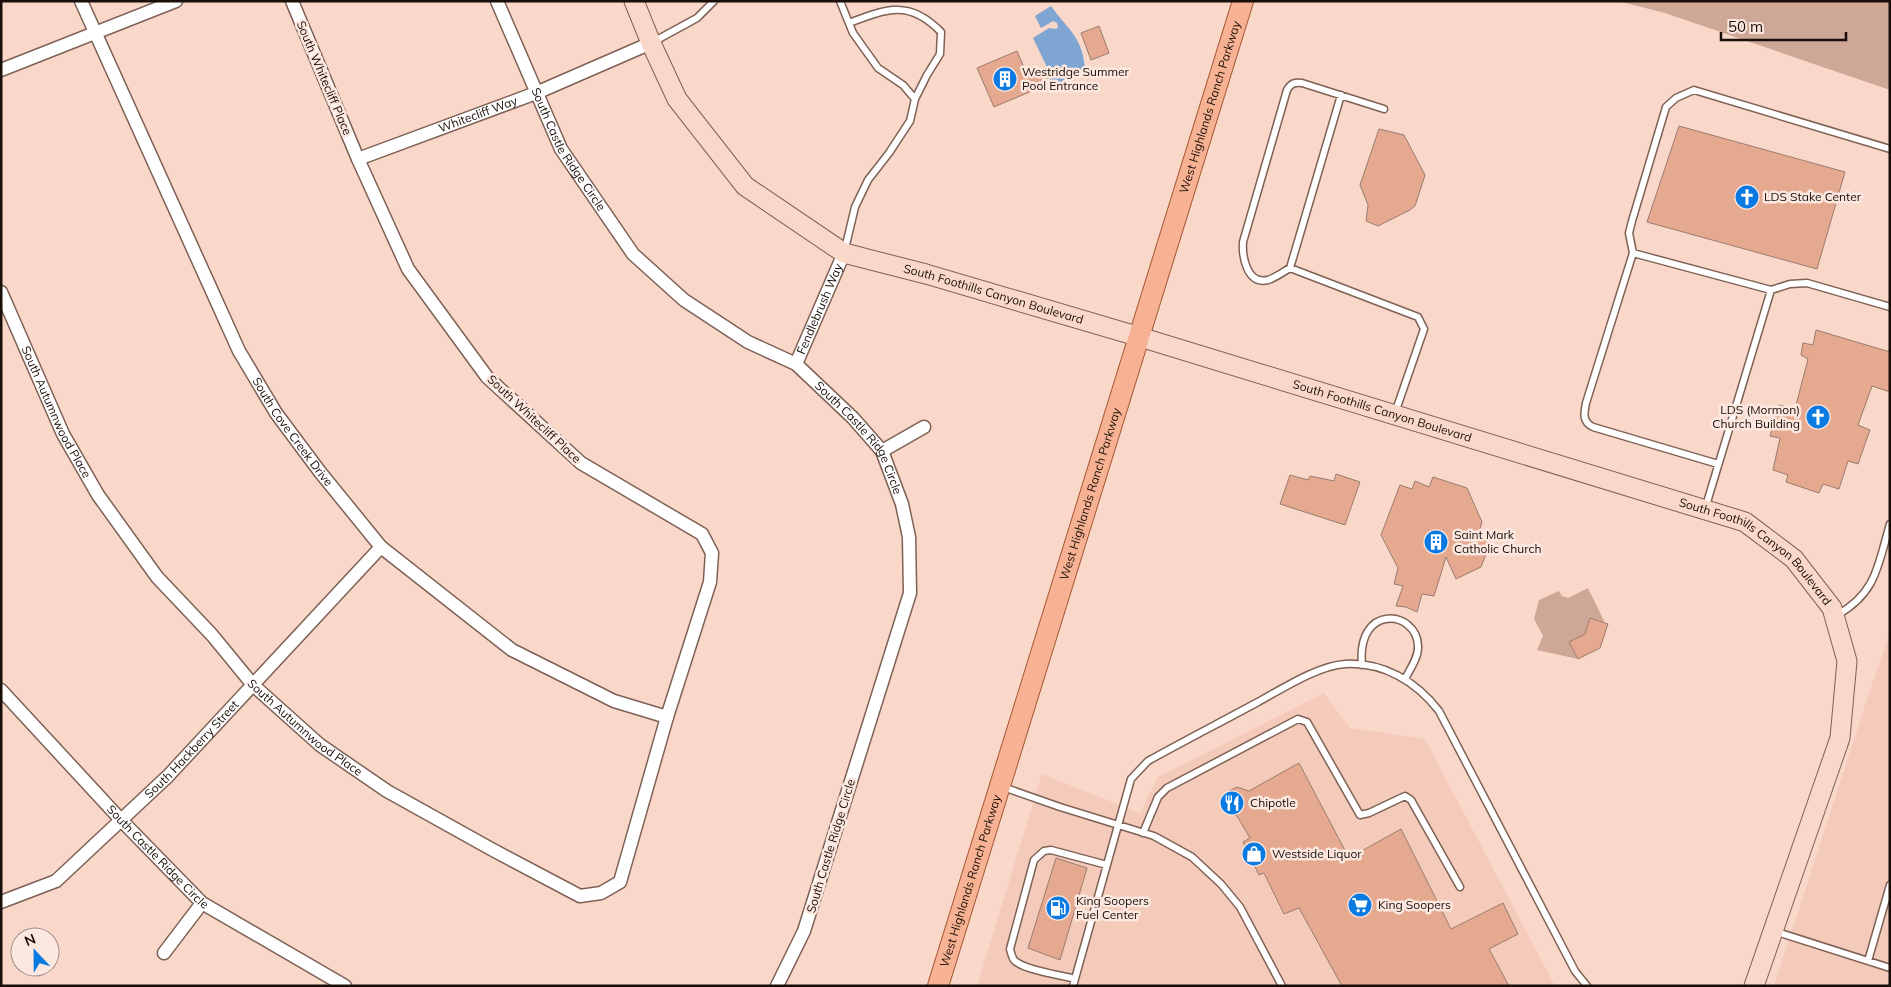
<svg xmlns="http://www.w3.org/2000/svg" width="1891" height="987" font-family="Mulish,sans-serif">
  <rect width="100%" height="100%" fill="#f9d8ca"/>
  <!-- built -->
  <path fill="#f4cbba" d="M1890,632V986H1774L1871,687Z
    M1324,693L1350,728L1425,739L1555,986H977L1042,774L1140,813L1158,777Z"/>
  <!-- green -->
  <path fill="#cea796" d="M1618,1H1890V90L1665,13Z
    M1588,588L1605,623L1590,618L1585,634L1569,642L1578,659L1537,650L1543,636L1534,619L1539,600L1559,591L1562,596L1568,598Z"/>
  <!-- water -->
  <path fill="#7fa5d3" d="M1051,6C1068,30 1082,36 1085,68L1069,79L1068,87L1052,88L1046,65L1033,38L1049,28L1056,29L1058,27L1057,23L1053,21L1041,28L1035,16Z"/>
  <!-- building -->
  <path fill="#e5a98f" stroke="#9a7c6f" d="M1099,26L1109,53L1091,60L1081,33Z
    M1017,51L1028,77L1037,69L1045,71L1047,79L1039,88L994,107L977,68Z
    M1679,126L1845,172L1817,269L1647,222Z
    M1379,129L1404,135L1425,175L1415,206L1410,210L1378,226L1366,221L1368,205L1360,185Z
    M1816,330L1890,352V392L1872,386L1858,425L1870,430L1858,464L1848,461L1839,489L1823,484L1819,493L1786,482L1788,475L1773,470L1780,438L1770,436L1779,405L1795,409L1808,359L1801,355L1803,343L1813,345Z
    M1336,474L1360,482L1345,525L1280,504L1290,475L1308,480L1310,476L1334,481Z
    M1433,477L1467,488L1482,522L1478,535L1486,538L1489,546L1481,567L1456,579L1446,557L1434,596L1422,594L1417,612L1406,607L1396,606L1403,586L1394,584L1398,568L1381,535L1400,485L1412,489L1415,481L1429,487Z
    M1590,618L1608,624L1600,648L1578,659L1569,642L1585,634Z
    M1299,763L1349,858L1401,829L1451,929L1503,903L1518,934L1489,949L1509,986H1342L1299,908L1284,914L1264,873L1259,875L1243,842L1250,838L1237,816L1226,811L1223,801L1227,792L1237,787L1249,791Z
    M1056,858L1087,868L1060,960L1028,948Z"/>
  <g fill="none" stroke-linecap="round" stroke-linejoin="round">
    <defs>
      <path id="lane" d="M840,1L853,33L878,68L903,85L915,99L910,121L889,153L868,180L855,207L845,249
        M849,23C888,8 910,0 941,32L940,54L927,75L915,99
        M653,42L697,18L714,1
        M1384,109L1302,83C1295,82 1291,83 1287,90L1243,242C1242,257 1247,285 1268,280C1275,278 1283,272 1290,268L1418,317L1424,329L1395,413
        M1633,253L1771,290L1705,509
        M1290,268L1341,95
        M1771,290L1790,284L1807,283L1890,307
        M1718,464L1593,427C1582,422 1584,413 1586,403L1633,253L1629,233L1632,221L1666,107L1676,98L1694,90L1890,149
        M1837,615C1877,593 1878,564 1890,524
        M1362,665C1356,603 1417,610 1418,646C1419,657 1410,669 1405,679
        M1003,787L1060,807L1154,836L1192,857L1221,884L1240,907L1282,986
        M1143,833L1158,797L1167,788L1298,719L1307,722L1360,815L1369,813L1405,796L1411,800L1460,887
        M1774,931L1890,968
        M1868,961L1890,885
        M1075,979C1061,975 1023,970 1014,960C1012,957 1011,953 1010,949L1034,860L1044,851L1051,850L1107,865
        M1073,986L1131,779L1148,761C1184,741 1221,722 1258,702C1282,689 1317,666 1345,664C1383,662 1416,681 1439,711L1575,971L1587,986"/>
      <g id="street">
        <path id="s1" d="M81,1L239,351L276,413L320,472L381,547L512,650L614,701L667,717"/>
        <path id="s2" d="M497,1L561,149L633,254L684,300L748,342L796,364L853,418L882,451L902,504L909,537L910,593L804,931L777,986"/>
        <path d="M1,70L176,1"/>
        <path id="s3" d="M358,159L536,93L651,43"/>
        <path id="s4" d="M1,292L63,434L98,495L157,577L212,635L253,685L320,745L387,791L493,850L580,896L601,893L620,882L667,717L710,582L712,553L702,534L581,463L487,377L408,269L358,159L292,1"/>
        <path id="s5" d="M796,364L844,253"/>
        <path d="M882,451L924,427"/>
        <path id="s6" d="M1,690L121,820L202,903L345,986"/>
        <path id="s7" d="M1,902L56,881L168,776L381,547"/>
        <path d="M164,953L202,903"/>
      </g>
      <g id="secondary">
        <path id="s8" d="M634,1L651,43L677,99L745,186L844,253L926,274L1140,337L1745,522L1794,559L1832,608L1847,661L1840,738L1754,986"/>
      </g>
      <g id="primary">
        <path id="s9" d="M938,986L1243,1"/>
      </g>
    </defs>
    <!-- lane casing -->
    <use href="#lane" stroke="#7e6155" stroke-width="9"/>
    <!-- street casing -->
    <use href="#street" stroke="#7e6155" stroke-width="15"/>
    <!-- secondary casing -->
    <use href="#secondary" stroke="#7e6155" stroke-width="21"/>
    <!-- primary casing -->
    <use href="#primary" stroke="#a55733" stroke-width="22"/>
    <!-- lane -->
    <use href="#lane" stroke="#fff" stroke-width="6"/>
    <!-- street -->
    <use href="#street" stroke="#fff" stroke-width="12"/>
    <!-- secondary -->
    <use href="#secondary" stroke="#fad8c9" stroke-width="19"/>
    <!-- primary -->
    <use href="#primary" stroke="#f6b292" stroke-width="20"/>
  </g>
  <!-- icons -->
  <defs>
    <symbol id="building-disc" viewBox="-11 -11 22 22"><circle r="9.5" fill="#097ae1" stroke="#fde8e0"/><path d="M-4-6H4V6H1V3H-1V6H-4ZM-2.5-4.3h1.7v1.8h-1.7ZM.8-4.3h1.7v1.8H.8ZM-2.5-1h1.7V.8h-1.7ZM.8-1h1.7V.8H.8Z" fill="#fff"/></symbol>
    <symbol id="church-disc" viewBox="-11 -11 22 22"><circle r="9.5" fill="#097ae1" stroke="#fde8e0"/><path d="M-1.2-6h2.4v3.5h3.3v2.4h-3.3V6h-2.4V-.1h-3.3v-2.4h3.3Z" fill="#fff"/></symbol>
    <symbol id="restaurant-disc" viewBox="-11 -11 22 22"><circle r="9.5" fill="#097ae1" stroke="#fde8e0"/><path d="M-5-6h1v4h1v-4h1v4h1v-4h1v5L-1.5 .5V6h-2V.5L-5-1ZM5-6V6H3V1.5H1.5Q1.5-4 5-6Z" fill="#fff"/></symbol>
    <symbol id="shop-disc" viewBox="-11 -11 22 22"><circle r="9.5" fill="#097ae1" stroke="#fde8e0"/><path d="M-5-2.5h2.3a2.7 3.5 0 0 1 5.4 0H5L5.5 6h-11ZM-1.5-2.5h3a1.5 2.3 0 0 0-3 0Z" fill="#fff"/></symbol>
    <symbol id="supermarket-disc" viewBox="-11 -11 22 22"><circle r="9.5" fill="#097ae1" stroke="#fde8e0"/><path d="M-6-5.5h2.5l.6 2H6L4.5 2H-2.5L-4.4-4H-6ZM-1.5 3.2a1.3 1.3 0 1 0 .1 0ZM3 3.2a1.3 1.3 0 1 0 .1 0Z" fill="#fff"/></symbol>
    <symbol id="fuel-disc" viewBox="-11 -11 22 22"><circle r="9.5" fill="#097ae1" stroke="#fde8e0"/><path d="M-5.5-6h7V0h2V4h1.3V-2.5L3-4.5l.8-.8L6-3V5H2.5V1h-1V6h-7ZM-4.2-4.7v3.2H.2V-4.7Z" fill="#fff"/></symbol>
  </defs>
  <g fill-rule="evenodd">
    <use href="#building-disc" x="991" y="65" width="28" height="28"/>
    <use href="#church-disc" x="1733" y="183" width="28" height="28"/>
    <use href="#church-disc" x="1804" y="403" width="28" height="28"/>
    <use href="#building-disc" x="1422" y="528" width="28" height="28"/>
    <use href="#restaurant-disc" x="1218" y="789" width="28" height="28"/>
    <use href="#shop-disc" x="1240" y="840" width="28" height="28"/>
    <use href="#supermarket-disc" x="1346" y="891" width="28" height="28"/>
    <use href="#fuel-disc" x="1044" y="894" width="28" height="28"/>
  </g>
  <g text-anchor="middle" stroke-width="5" stroke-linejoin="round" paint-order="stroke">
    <!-- poi labels -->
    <g font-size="12" fill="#190e09" stroke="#fde8e0" text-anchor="start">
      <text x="1022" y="76">Westridge Summer<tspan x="1022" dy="14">Pool Entrance</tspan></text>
      <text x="1764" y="201">LDS Stake Center</text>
      <text x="1800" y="414" text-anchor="end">LDS (Mormon)<tspan x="1800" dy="14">Church Building</tspan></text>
      <text x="1454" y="539">Saint Mark<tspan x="1454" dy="14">Catholic Church</tspan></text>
      <text x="1250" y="807">Chipotle</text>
      <text x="1272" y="858">Westside Liquor</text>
      <text x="1076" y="905">King Soopers<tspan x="1076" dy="14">Fuel Center</tspan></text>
      <text x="1378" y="909">King Soopers</text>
    </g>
    <!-- street labels -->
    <g font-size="12" fill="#190e09" stroke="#fde8e0">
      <text transform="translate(324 78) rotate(67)" y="4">South Whitecliff Place</text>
      <text dy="4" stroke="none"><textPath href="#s9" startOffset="920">West Highlands Ranch Parkway</textPath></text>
      <text dy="4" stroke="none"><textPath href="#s3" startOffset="128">Whitecliff Way</textPath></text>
      <text dy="4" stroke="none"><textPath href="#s2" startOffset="165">South Castle Ridge Circle</textPath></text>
      <text dy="4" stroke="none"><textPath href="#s8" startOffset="492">South Foothills Canyon Boulevard</textPath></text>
      <text dy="4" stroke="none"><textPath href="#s5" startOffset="60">Fendlebrush Way</textPath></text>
      <text dy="4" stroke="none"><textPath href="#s8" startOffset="898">South Foothills Canyon Boulevard</textPath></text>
      <text dy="4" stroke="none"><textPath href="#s4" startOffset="132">South Autumnwood Place</textPath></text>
      <text transform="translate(534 419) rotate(43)" y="4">South Whitecliff Place</text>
      <text dy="4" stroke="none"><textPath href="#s1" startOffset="481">South Cove Creek Drive</textPath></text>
      <text dy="4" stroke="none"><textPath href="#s2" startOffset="585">South Castle Ridge Circle</textPath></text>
      <text dy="4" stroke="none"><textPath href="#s9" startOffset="515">West Highlands Ranch Parkway</textPath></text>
      <text dy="4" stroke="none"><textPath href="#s8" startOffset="1302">South Foothills Canyon Boulevard</textPath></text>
      <text dy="4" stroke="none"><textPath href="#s4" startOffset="538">South Autumnwood Place</textPath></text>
      <text dy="4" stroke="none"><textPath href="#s7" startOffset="248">South Hackberry Street</textPath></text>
      <text transform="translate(831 846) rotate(-73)" y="4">South Castle Ridge Circle</text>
      <text dy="4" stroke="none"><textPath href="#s6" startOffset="229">South Castle Ridge Circle</textPath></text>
      <text dy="4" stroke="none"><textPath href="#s9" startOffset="110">West Highlands Ranch Parkway</textPath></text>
    </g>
  </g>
  <!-- border -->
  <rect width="1891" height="987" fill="none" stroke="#190e09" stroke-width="5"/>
  <!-- north arrow -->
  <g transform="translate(35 952) rotate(338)"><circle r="24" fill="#fde8e0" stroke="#a2918a"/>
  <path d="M0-4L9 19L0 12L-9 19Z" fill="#097ae1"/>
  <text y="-8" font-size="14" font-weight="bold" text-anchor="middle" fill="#190e09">N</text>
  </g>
  <!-- scale -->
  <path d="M1721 32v8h125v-8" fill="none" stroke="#190e09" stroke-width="2.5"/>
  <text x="1728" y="32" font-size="15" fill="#190e09" stroke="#fde8e0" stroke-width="4" paint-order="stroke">50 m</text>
</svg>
